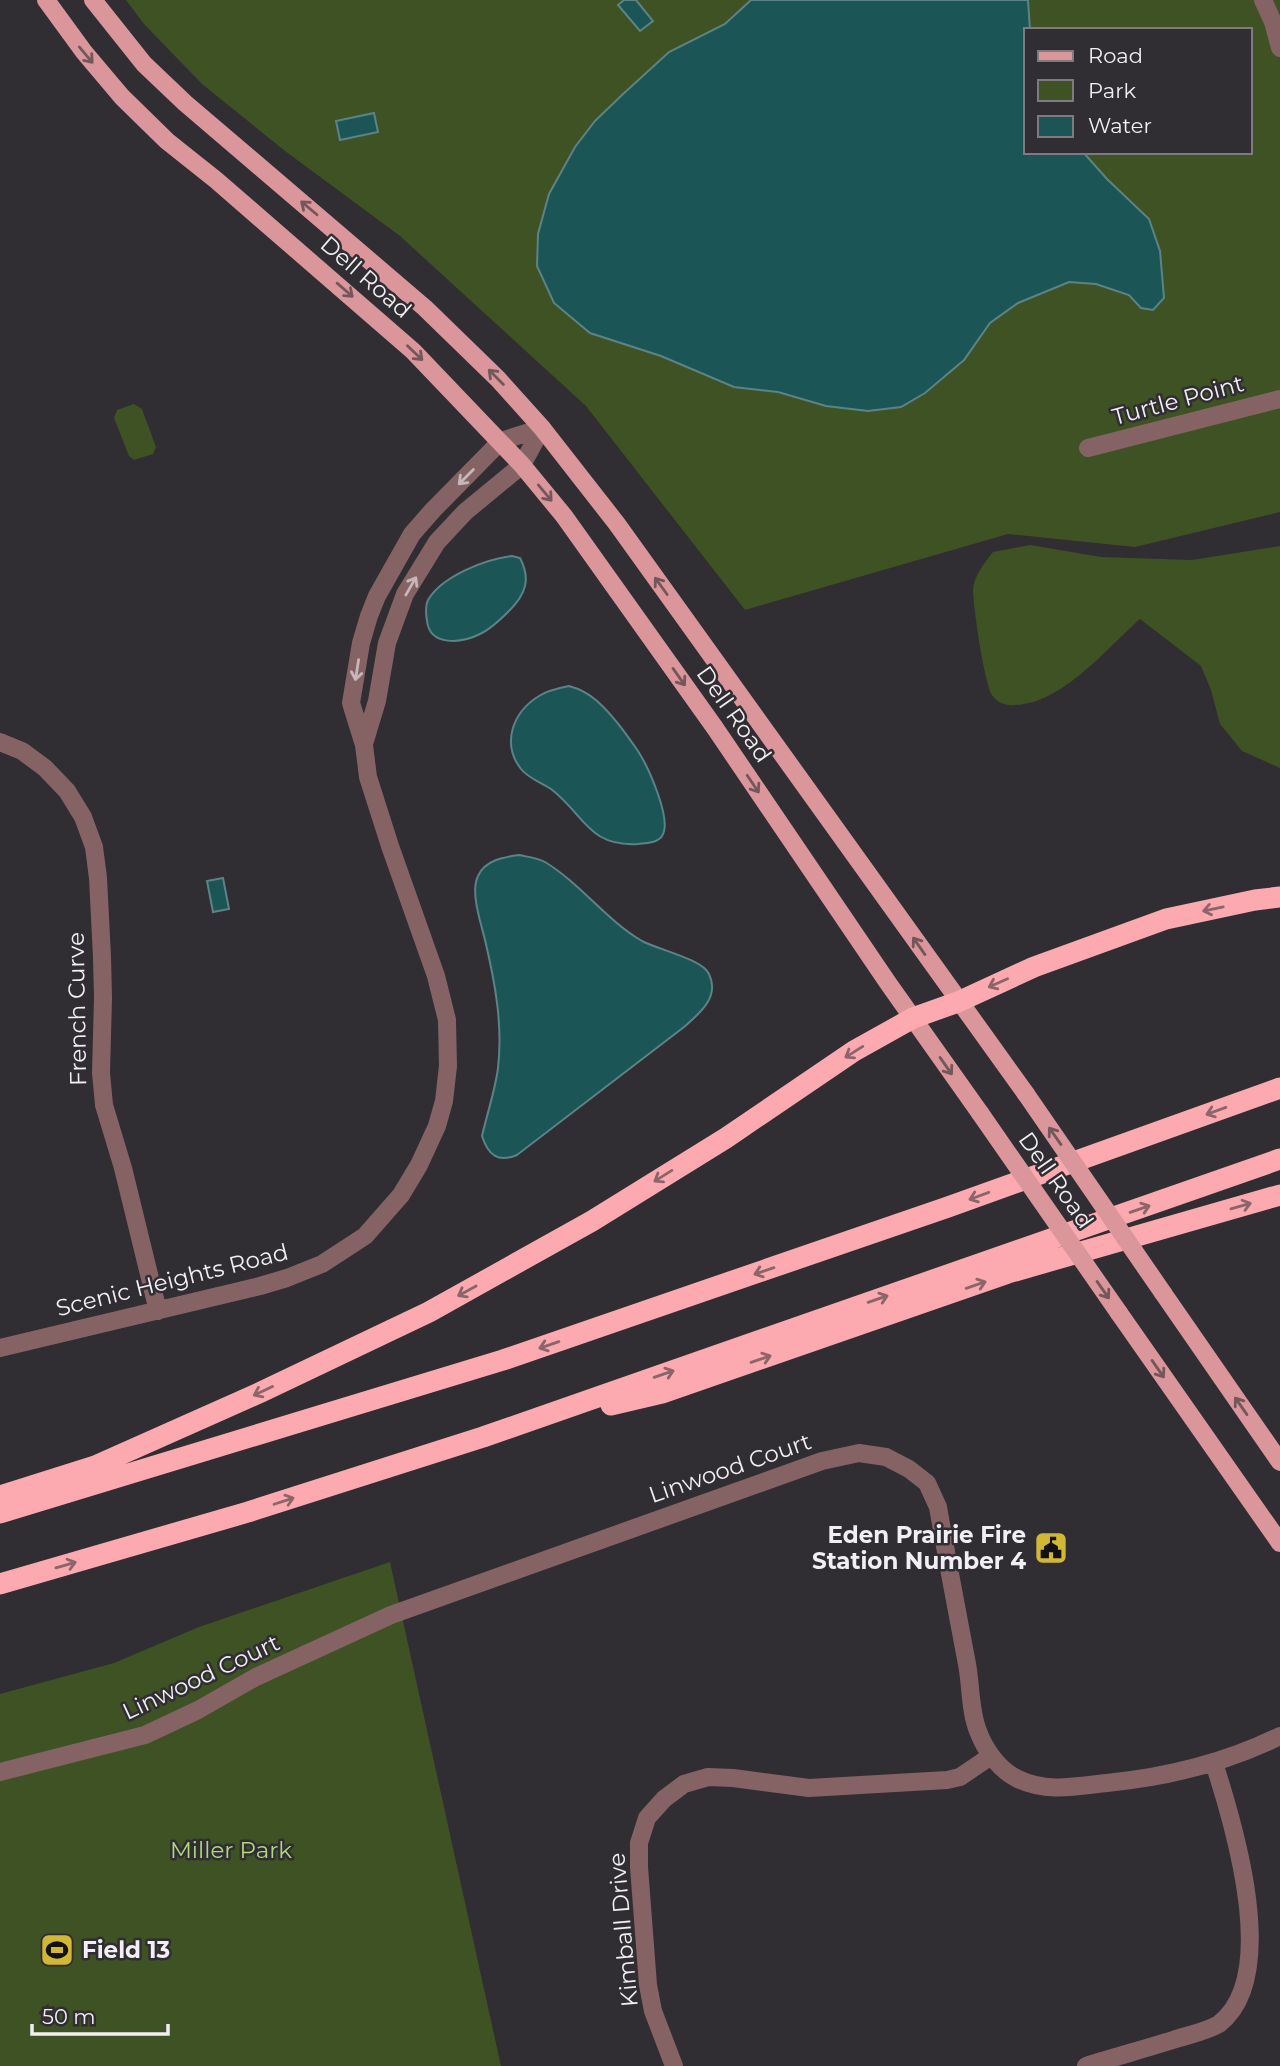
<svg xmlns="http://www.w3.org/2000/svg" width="1280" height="2066" font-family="Montserrat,sans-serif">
  <rect width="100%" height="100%" fill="#302d33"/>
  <!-- green -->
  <path fill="#3e5224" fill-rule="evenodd" d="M126,0H1280V512L1135,547L1008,534L745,610L586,406L400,236L285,151L202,84L144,24ZM1026,30H1250V152H1026Z
    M134,404L142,409L156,447L153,454L134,460L129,456L114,418L117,410Z
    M1030,545L1101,557L1192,560L1280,546V768L1242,751L1220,724L1211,690L1201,666L1140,619C1107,648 1062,704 1015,705C1006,706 997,703 992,695C984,681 973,606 973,589C974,576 985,562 993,552Z
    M390,1562L501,2066H0V1694L114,1663L199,1627Z"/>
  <!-- water -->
  <path fill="#1c5556" stroke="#5c8385" stroke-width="2" d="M624,0H636L653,21L640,31L618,5Z
    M751,0H1028L1030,30H1026C1026,45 1023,68 1026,81V152H1083L1107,179L1149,219L1160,251L1164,298L1153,310L1141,308L1129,295L1096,284L1069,282L1018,303L990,323L964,360L925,393L901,407L868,411L826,406L778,392L734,387L661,356L590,333L554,303L537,266L538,234L549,194L575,147L595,121L622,95L669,52L725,24Z
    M374,113L378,132L340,140L336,121Z
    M512,556L520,558C531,579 526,594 509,611C501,619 491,629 480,634C462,643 430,647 427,621C426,615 425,606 428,600C442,576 486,559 512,556Z
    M569,686C580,689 588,693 597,701C612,714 626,734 638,751C647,765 673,820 662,836C658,843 645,843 638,844C588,847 584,814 551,789C541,782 529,779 521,769C501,743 513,712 539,696C548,690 559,688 569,686Z
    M519,855C528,857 538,858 545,862C581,884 606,920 642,941C659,950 702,959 709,974C720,997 700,1013 684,1027L517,1155C498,1163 488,1155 482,1136C487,1114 495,1091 498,1068C503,1025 495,982 485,940C481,923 470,892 478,876C485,860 504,857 519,855Z
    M223,878L229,909L213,912L207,881Z"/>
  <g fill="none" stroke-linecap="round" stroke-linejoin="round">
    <!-- minor -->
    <path stroke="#856365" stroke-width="18" d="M1263,0L1273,22L1280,48
      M1088,448L1280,399
      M0,742L22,751L45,768L67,791L83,817L94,847L98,878L102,957L103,998L101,1073L104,1105L123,1168L158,1311
      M364,744L377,701L387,643L405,594L437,542L465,512L522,465L542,428
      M0,1348L260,1286L287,1278L322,1264L365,1236L401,1195L419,1165L437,1126L444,1101L448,1066L447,1020L436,976L390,846L368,777L364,745L351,703L361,643L369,616L377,596L412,534L433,510L501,441L542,428
      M0,1772L145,1735L198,1710L256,1677L391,1615L822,1461L859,1453L886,1457L909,1469L927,1483L938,1507C947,1559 957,1611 967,1664C971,1685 970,1712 978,1731C985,1750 999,1770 1018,1779C1046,1793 1078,1786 1107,1783C1168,1777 1225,1763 1280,1736
      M674,2066L653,2011L648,1985L639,1867V1843L647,1818L664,1799L684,1784L708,1777L733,1778L809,1788L947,1780L960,1777L991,1756
      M1086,2066C1115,2057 1144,2049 1173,2040C1188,2035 1205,2032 1219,2024C1280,1977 1235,1828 1214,1763"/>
    <!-- major -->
    <path stroke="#da969a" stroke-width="18" d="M46,0L84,52L122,97L167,141L216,180L413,351L522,465L564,516L715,728L888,983L980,1113
      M93,0L144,64L185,103L425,308L498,379L542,428L617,524L1026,1094
      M1163,1293L1280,1462
      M1119,1313L1280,1543"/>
    <!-- highway -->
    <path stroke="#fcaaaf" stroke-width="21" d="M611,1405L662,1393L1008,1273L1280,1195
      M0,1496L95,1466L259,1393L429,1312L592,1221L726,1138L854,1051L913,1018L958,1002L1034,967L1166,919L1255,900L1280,897
      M0,1513L503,1360L948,1207L1280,1088
      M0,1584L248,1512L483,1437L1280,1159"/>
    <!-- major-bridge -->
    <path stroke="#da969a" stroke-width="18" d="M1026,1094L1163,1293
      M980,1113L1119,1313"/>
  </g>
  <!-- one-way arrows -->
  <defs><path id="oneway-shaft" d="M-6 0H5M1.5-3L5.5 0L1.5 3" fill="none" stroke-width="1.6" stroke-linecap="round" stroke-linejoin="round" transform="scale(1.75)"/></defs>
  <g stroke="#74575c">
    <use href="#oneway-shaft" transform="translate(86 55) rotate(50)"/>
    <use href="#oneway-shaft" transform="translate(309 208) rotate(-140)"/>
    <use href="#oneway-shaft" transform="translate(345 290) rotate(41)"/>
    <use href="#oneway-shaft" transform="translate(415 353) rotate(44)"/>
    <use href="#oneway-shaft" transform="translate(496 377) rotate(-135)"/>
    <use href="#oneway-shaft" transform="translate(545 493) rotate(50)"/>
    <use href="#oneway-shaft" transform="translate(661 586) rotate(-126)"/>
    <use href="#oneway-shaft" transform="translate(679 677) rotate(55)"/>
    <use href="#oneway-shaft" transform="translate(753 784) rotate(56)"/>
    <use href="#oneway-shaft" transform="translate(919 946) rotate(-125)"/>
    <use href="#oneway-shaft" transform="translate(946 1066) rotate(55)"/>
    <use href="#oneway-shaft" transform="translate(1055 1136) rotate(-125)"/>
    <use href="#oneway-shaft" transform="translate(1103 1290) rotate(55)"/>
    <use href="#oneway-shaft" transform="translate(1158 1369) rotate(55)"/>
    <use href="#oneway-shaft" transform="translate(1241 1406) rotate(-125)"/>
  </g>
  <g stroke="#c6b7ba">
    <use href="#oneway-shaft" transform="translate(466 477) rotate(135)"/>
    <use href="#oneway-shaft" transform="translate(411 586) rotate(-60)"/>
    <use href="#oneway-shaft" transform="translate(357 670) rotate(99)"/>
  </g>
  <g stroke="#8c656b">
    <use href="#oneway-shaft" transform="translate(1213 909) rotate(168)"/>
    <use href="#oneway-shaft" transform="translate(998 983) rotate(156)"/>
    <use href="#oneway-shaft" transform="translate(854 1052) rotate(148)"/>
    <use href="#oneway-shaft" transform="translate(1216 1111) rotate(160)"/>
    <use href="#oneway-shaft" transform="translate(663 1176) rotate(148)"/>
    <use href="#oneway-shaft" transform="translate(979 1196) rotate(160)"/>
    <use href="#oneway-shaft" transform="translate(1241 1206) rotate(-16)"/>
    <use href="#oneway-shaft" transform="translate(1140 1209) rotate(-19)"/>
    <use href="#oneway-shaft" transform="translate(764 1271) rotate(161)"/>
    <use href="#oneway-shaft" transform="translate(976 1285) rotate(-19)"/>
    <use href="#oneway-shaft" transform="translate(467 1291) rotate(151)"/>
    <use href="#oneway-shaft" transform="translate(878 1299) rotate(-19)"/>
    <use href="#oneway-shaft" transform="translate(549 1345) rotate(161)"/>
    <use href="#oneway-shaft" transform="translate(761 1359) rotate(-19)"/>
    <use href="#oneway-shaft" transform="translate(664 1374) rotate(-19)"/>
    <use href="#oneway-shaft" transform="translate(263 1391) rotate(155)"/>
    <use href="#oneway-shaft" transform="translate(284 1501) rotate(-18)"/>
    <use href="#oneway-shaft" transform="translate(66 1565) rotate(-16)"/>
  </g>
  <!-- icons -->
  <defs>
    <symbol id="civic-square" viewBox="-11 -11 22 22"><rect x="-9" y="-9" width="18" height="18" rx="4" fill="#d2b736" stroke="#302d33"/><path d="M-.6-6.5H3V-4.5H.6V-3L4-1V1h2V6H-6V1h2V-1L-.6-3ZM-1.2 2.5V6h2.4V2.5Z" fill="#111"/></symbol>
    <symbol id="stadium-square" viewBox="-11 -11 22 22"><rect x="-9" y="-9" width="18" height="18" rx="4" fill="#d2b736" stroke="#302d33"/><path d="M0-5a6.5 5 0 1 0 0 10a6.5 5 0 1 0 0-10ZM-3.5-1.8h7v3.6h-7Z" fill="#111"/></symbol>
  </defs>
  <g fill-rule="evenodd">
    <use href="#civic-square" x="1032" y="1529" width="38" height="38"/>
    <use href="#stadium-square" x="38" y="1931" width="38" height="38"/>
  </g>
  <g text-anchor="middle" stroke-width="5" stroke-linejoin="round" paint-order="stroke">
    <!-- street labels -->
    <g font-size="23" fill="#f1eff3" stroke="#302d33">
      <text transform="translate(366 277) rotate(41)" y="8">Dell Road</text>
      <text transform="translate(1178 400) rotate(-15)" y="8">Turtle Point</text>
      <text transform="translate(734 714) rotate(55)" y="8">Dell Road</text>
      <text transform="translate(77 1009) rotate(-91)" y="8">French Curve</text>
      <text transform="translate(1056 1180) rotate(55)" y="8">Dell Road</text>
      <text transform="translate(172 1280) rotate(-14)" y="8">Scenic Heights Road</text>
      <text transform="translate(730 1468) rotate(-19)" y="8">Linwood Court</text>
      <text transform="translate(201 1677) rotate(-25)" y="8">Linwood Court</text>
      <text transform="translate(623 1930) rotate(-95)" y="8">Kimball Drive</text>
    </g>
    <!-- poi labels -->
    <g font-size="23" font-weight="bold" fill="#f1eff3" stroke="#302d33" text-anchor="end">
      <text x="1026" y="1543">Eden Prairie Fire<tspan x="1026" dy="26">Station Number 4</tspan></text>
      <text x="82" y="1958" text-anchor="start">Field 13</text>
    </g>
    <!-- park labels -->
    <g font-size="23" fill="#afd77b" stroke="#302d33">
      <text x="231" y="1858">Miller Park</text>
    </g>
  </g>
  <!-- legend -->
  <rect x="1024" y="28" width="228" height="126" fill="#302d33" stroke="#7d7b80" stroke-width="2"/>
  <rect x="1038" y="51" width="35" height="10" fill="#da969a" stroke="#7d7b80" stroke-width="2"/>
  <text x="1088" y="63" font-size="21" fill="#f1eff3">Road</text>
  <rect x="1038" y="80" width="35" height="21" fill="#3e5224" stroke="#7d7b80" stroke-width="2"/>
  <text x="1088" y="98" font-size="21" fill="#f1eff3">Park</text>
  <rect x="1038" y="116" width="35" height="21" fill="#1c5556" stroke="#7d7b80" stroke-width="2"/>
  <text x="1088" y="133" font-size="21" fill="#f1eff3">Water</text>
  <!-- scale -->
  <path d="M32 2024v10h136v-10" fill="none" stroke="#f1eff3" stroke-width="3.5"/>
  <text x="42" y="2024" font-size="21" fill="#f1eff3" stroke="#302d33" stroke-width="5" paint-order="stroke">50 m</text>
</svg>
